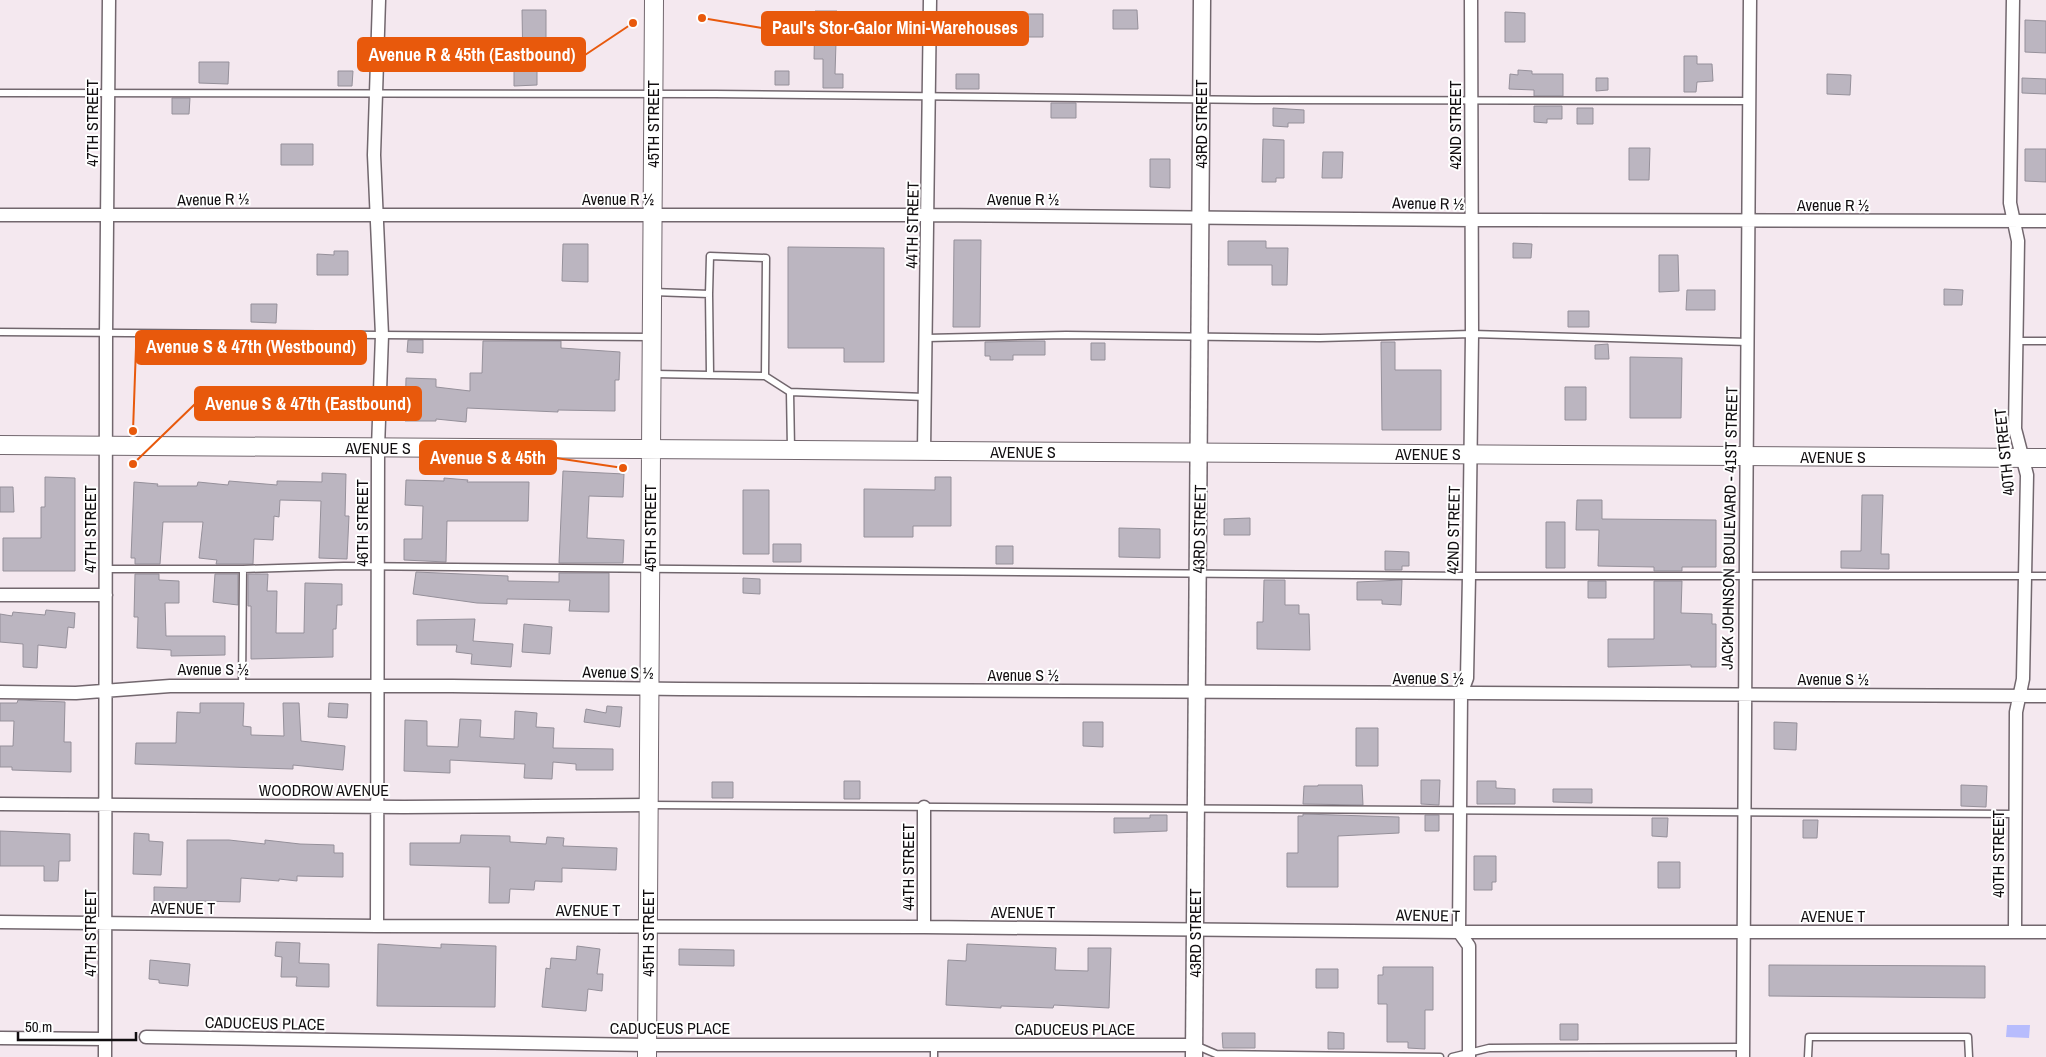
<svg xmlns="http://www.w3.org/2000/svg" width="2046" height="1057" font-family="'Archivo Narrow',sans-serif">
  <rect width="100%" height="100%" fill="#f4e8ef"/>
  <!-- water -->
  <path fill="#b7bcfd" d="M2007,1025H2030L2029,1038L2006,1037Z"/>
  <!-- building -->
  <path fill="#bbb5c0" stroke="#95909a" d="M522,10H546V59H537V85L514,86V70H523Z
    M1113,10H1137L1138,29H1113Z
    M815,11H837L835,74H843V88H823V59H814Z
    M1505,12L1525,13V42H1505Z
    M1023,14H1043V37H1023Z
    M2025,20L2046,21V53L2025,52Z
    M1684,56H1697V64H1712L1713,81L1697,82L1696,92H1684Z
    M199,62H229L228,84L199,83Z
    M1518,70L1532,71V74H1563V96H1534V90L1509,89L1510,74L1518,75Z
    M338,71H353L352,86H338Z
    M775,71H789V85H775Z
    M956,74H979V89H956Z
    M1827,74L1851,75L1850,95L1827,94Z
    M1596,78H1608V90L1596,91Z
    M2022,78L2046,79V94L2022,93Z
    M172,98H190L189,114H172Z
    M1051,103H1076V118H1051Z
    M1534,106H1562V119H1547V123L1534,122Z
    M1273,108L1304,110V123H1288V127L1273,126Z
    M1577,108H1593V124H1577Z
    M1263,139L1284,140V178H1276V182H1262Z
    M281,144H313V165H281Z
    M1629,148H1650L1649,180H1629Z
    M2025,149H2046V182L2025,181Z
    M1323,152H1343L1342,178H1322Z
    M1150,159H1170V188L1150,187Z
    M954,240H981L980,327H953Z
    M1228,241H1266V248H1288L1287,285H1272V265H1228Z
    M1513,243L1532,244L1531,258H1513Z
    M563,244H588V282L562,281Z
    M788,247L884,248V362H844V348H788Z
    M334,251H348V275H317V254L334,255Z
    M1659,255H1678L1679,291L1659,292Z
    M1944,289L1963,290L1962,305H1944Z
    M1687,290H1715V310H1686Z
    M251,304H277L276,323L251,322Z
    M1568,311H1589V327H1568Z
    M408,340H423V353L407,352Z
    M483,341H561V348L620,352L619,380H615V411L558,410V412L467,408L466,422L436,419V421H405L406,378L436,379V387L470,391V373H482Z
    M1034,341H1045V355H1013V360H990V356H985V342Z
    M1381,342H1395V370H1441V430H1382Z
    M1091,343H1105V360H1091Z
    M1608,344L1609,359H1595V345Z
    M1630,357L1682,358L1681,418H1630Z
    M1565,387H1586V420H1565Z
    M563,471L624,474L623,497L589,496L587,538L624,540L623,563H559Z
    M322,473L346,474L345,516H349L347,559L319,558L321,501L280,500L279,517L274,516L273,540L254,539L253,564H216L217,560L199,558L203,522H163L160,564H135V558H131L134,482L158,484L157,486H197L198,482L228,485L229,481L277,485V481L322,482Z
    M45,477L75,478V571H3V538H41V507H45Z
    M935,477H951V526H913V537H864V489L935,490Z
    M444,478L468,480L467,482H529L528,521H447L446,562L404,560V539H422L423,506L405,505L406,480L444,481Z
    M0,487H13L14,512H0Z
    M743,490H769V554H743Z
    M1862,495H1883L1881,554H1889V569L1841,568V551H1861Z
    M1577,500H1602V519L1716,520V567H1682V571H1654V567L1598,566L1599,530H1576Z
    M1250,518V535H1224V519Z
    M1546,522H1565V568H1546Z
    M1119,528L1160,529V558L1119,557Z
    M773,544H801V562H773Z
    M996,546H1013V564H996Z
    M1385,551L1409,552V566H1402V570H1385Z
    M416,572L508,576V581L559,582V573H609V612L569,611L570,600L507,599V604L477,603L413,594Z
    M135,574H159V580L179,581V603H165L166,636H225V655L171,656V650L137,648L138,617H134Z
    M215,574H238V605L213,602Z
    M248,574H268L267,591H277L276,633H304L305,583L342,584V605H337L336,629H333V657L251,659V606H248Z
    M743,578L760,579V594L743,593Z
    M1264,580H1285V605H1299V614H1309L1310,650L1257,649V622H1263Z
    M1402,580L1401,605L1382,604V600H1357V582Z
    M1588,581H1606V598H1588Z
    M1654,581H1682L1681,613L1712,614V624H1716V667H1691V665L1608,667V639H1654Z
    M46,610L75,613L74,628L68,627L66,648L38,645L37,668L23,667V644L0,642V614L12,616L13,612L45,615Z
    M475,619L473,641L513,644L511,667L471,664L472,654L456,652L457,645H417V620Z
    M524,624L552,627L550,654L522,652Z
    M18,700L65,702L64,742H71V772L12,770V767H0V746H13L14,721H0V703H17Z
    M200,703H244L243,726L251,727V735L284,736L283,703H299L301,741L345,746L343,770L293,765V769L135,764L136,743H176L177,712L200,713Z
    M329,703L348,704L347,718L328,717Z
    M607,706L622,707L620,727L584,722L586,709L606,713Z
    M515,711L537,713L536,727L554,728L553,748L613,749V770H576V764L553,762L552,779L524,778L525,764L450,760V773L404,771L405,720L427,721V746L458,747L460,719L481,720L480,737L514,739Z
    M1083,722H1103V747L1083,746Z
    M1774,722L1797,723L1796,750L1774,749Z
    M1356,728H1378V766H1356Z
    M1421,780H1440L1439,805L1421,804Z
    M844,781H860V799H844Z
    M1477,781H1496V788L1515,789V804H1477Z
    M712,782H733V798H712Z
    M1318,785H1362L1363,805L1303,804L1304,786H1318Z
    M1961,785L1987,786L1986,807L1961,806Z
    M1553,789H1592V803L1553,802Z
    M1303,814L1399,817V833L1338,836V887H1287V853H1298V816H1303Z
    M1150,815H1167V831L1114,833V818H1150Z
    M1425,815H1439V831H1425Z
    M1652,818H1668L1667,837L1652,836Z
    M1803,820H1818L1817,838H1803Z
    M0,831L70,834V861H59L58,881H44V866H0Z
    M134,833L149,834V841L163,842L161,875L133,874Z
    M461,835L510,836V842L546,844L547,837L564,838L563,846L617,848L616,870L562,868V882L535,881L534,890L510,889L509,903H489L490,867L410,865V843H460Z
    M187,840H229L265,844V840L300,844L334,845V853H343V877L297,876V881L279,879V881L241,878L240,902L198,901V908H174V903H154V887L187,888Z
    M1474,856H1496V882H1492V890H1474Z
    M1658,862H1680V888H1658Z
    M276,942L300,943L299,963L329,964V987L296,986L297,977H281L282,957L275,956Z
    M378,944L441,948V944L496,946L495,1007L377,1006Z
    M967,944L1056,948L1055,970L1088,971V948H1111L1109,1008L1054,1005L1053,1008L1001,1006V1008L946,1005L948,960L966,961Z
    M577,946L600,949L597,974H603L602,991L588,989L586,1011L542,1007L546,968L550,969L551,958L576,960Z
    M679,949L734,950V966L679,965Z
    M150,960L190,964L188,986L159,983V980L149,979Z
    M1769,965L1985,966V998L1769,996Z
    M1383,967H1433V1010H1425V1049L1408,1048V1042H1387V1004H1378V975H1383Z
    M1316,969H1338V988H1316Z
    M1560,1024H1578V1040H1560Z
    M1328,1032L1344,1033V1049H1328Z
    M1222,1033H1255V1048H1223Z"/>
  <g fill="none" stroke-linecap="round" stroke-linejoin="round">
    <defs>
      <path id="service" d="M0,93L715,94L1255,100L1749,101
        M653,292L709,294L710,256L766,258L765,376L654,374
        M709,294L710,374
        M0,332L651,337
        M926,338L1066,335L1320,338L1472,334L1748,342
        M2016,341H2046
        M765,376L790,392L925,397
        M790,392L791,449
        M106,569H243L344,566L1469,576H2046
        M242,686L243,569
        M650,805L2014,814
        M1195,1045L1216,1054L1440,1057
        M934,1046V1057
        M1452,1057L1489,1048L1743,1047
        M1808,1057L1809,1037H1968L1969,1057"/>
      <path id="minor" d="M2013,0L2010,203L2018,241L2015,429L2027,475L2023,679L2016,712L2015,932
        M0,215H929L1472,220L2046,221
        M924,451L930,0
        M0,595H106
        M0,692L76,693L170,686H452L680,689L2046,696
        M0,804L404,807L649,805
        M924,807V927
        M0,922L377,926L924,927L1459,932H2046
        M377,926L378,448L382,335L374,155L379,0
        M146,1037L647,1045H1194
        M0,1038L105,1039
        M105,1057L106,334L109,0
        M1469,1057V946L1459,932L1461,694L1467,678L1469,576L1472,334L1471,0
        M1743,1057C1744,705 1748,352 1750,0"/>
      <path id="tertiary" d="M1194,1057L1202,0"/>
      <path id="secondary" d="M0,445L2046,458
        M647,1057L654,0"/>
    </defs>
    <!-- service casing -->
    <use href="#service" stroke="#72676e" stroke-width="9"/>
    <!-- minor casing -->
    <use href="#minor" stroke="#72676e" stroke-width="15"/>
    <!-- tertiary casing -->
    <use href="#tertiary" stroke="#72676e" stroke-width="19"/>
    <!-- secondary casing -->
    <use href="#secondary" stroke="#72676e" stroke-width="20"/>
    <!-- service -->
    <use href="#service" stroke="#fff" stroke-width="6"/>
    <!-- minor -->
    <use href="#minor" stroke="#fff" stroke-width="12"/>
    <!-- tertiary -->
    <use href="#tertiary" stroke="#fff" stroke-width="16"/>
    <!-- secondary -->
    <use href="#secondary" stroke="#fff" stroke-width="18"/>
  </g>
  <g text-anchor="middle" stroke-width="4" stroke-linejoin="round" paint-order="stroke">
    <!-- street labels -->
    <g font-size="16" fill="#110e10" stroke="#fff">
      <text transform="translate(92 123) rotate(-90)" y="6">47TH STREET</text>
      <text transform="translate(653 124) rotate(-90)" y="6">45TH STREET</text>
      <text transform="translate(1201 124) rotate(-90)" y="6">43RD STREET</text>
      <text transform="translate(1455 125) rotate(-90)" y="6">42ND STREET</text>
      <text transform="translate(213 199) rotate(-1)" y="6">Avenue R ½</text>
      <text x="618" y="205">Avenue R ½</text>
      <text x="1023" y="205">Avenue R ½</text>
      <text transform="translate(1428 203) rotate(1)" y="6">Avenue R ½</text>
      <text x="1833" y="211">Avenue R ½</text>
      <text transform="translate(912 225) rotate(-89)" y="6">44TH STREET</text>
      <text x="378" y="454">AVENUE S</text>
      <text x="1023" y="458">AVENUE S</text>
      <text transform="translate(2004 452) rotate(-96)" y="6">40TH STREET</text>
      <text x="1428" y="460">AVENUE S</text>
      <text x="1833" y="463">AVENUE S</text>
      <text transform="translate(362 523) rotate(-90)" y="6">46TH STREET</text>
      <text transform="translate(650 528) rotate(-90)" y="6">45TH STREET</text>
      <text transform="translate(1729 528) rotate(-89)" y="6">JACK JOHNSON BOULEVARD - 41ST STREET</text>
      <text transform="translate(90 529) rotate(-90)" y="6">47TH STREET</text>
      <text transform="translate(1199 529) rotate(-89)" y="6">43RD STREET</text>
      <text transform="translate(1453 530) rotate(-89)" y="6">42ND STREET</text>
      <text x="213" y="675">Avenue S ½</text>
      <text transform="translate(618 672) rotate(1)" y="6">Avenue S ½</text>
      <text x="1023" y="681">Avenue S ½</text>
      <text x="1428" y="684">Avenue S ½</text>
      <text x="1833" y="685">Avenue S ½</text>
      <text x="324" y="796">WOODROW AVENUE</text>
      <text transform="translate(1998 854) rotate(-90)" y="6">40TH STREET</text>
      <text transform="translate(908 867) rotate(-90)" y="6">44TH STREET</text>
      <text x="183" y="914">AVENUE T</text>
      <text x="588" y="916">AVENUE T</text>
      <text x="1023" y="918">AVENUE T</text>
      <text transform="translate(1428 915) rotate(1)" y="6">AVENUE T</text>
      <text x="1833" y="922">AVENUE T</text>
      <text transform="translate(90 933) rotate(-90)" y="6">47TH STREET</text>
      <text transform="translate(648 933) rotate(-90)" y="6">45TH STREET</text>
      <text transform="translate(1195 933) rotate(-90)" y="6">43RD STREET</text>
      <text transform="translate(265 1023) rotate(1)" y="6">CADUCEUS PLACE</text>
      <text x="670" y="1034">CADUCEUS PLACE</text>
      <text x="1075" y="1035">CADUCEUS PLACE</text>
    </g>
  </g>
  <!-- callouts -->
  <path fill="none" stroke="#e8590c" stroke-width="2" d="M702 18L762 28M633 23L585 55M133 431L136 347M133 464L195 404M623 468L556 458"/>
  <g fill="#e8590c" stroke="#fff" stroke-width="2">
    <circle cx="702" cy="18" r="5"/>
    <circle cx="633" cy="23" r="5"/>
    <circle cx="133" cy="431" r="5"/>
    <circle cx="133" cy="464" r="5"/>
    <circle cx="623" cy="468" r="5"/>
  </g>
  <g fill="#e8590c" stroke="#e8590c" stroke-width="2">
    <rect x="762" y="12" width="266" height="33" rx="5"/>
    <rect x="358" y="38" width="227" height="33" rx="5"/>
    <rect x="136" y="331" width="230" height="33" rx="5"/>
    <rect x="195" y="387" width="226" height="33" rx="5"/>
    <rect x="420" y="441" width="136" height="33" rx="5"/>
  </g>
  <g font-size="18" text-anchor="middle" font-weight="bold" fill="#fff">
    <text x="895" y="34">Paul's Stor-Galor Mini-Warehouses</text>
    <text x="472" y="61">Avenue R &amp; 45th (Eastbound)</text>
    <text x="251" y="353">Avenue S &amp; 47th (Westbound)</text>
    <text x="308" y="410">Avenue S &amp; 47th (Eastbound)</text>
    <text x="488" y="464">Avenue S &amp; 45th</text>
  </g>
  <!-- scale -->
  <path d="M18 1032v8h118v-8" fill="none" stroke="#110e10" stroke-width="2.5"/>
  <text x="25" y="1032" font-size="15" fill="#110e10" stroke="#ffffff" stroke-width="4" paint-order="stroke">50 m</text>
</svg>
